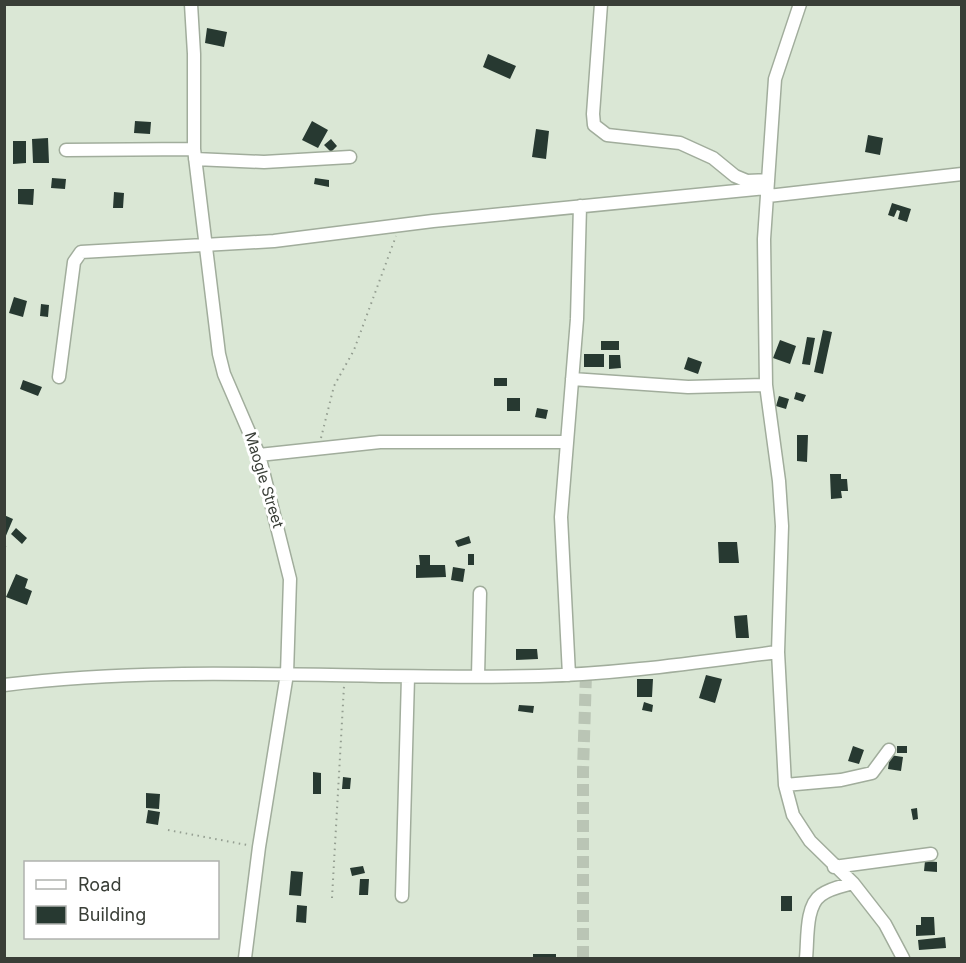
<svg xmlns="http://www.w3.org/2000/svg" width="966" height="963" font-family="Inter,sans-serif">
  <rect width="100%" height="100%" fill="#dae7d5"/>
  <!-- building -->
  <path fill="#273931" d="M207,28L227,32L224,47L205,43Z
    M488,54L516,66L510,79L483,67Z
    M135,121L151,122L150,134L134,133Z
    M312,121L328,130L318,148L302,140Z
    M536,129L549,131L546,159L532,157Z
    M868,135L883,138L880,155L865,152Z
    M48,138L49,163H33L32,139Z
    M331,139L337,146L331,152L324,145Z
    M13,141H26V163L13,164Z
    M52,178L66,179L65,189L51,188Z
    M315,178L329,180V187L314,184Z
    M18,189H34L33,205L18,204Z
    M114,192L124,193L123,208H113Z
    M892,203L911,209L907,222L898,219L900,211L897,210L894,217L888,215Z
    M14,297L27,301L23,317L9,313Z
    M41,304L49,305L48,317L40,316Z
    M823,330L832,332L823,374L814,372Z
    M807,337L815,338L810,365L802,364Z
    M780,340L796,346L790,364L773,358Z
    M601,341H619V350H601Z
    M584,354H604V367H584Z
    M609,355H620L621,368L609,369Z
    M688,357L702,362L698,374L684,369Z
    M494,378H507V386H494Z
    M23,380L42,387L38,396L20,389Z
    M796,392L806,395L803,402L794,399Z
    M779,396L789,399L786,409L776,406Z
    M507,398H520V411H507Z
    M537,408L548,410L546,419L535,417Z
    M797,435H808L807,462L797,461Z
    M830,474H841V479H847L848,491H841L842,498L831,499Z
    M4,515L13,519L5,538H4Z
    M16,528L27,538L22,544L11,534Z
    M469,536L471,543L458,547L455,541Z
    M718,542H737L739,563H719Z
    M468,554H474V565H468Z
    M419,555H430V565H445L446,577L416,578V565H420Z
    M453,567L465,569L463,582L451,580Z
    M16,574L28,579L25,588L32,591L27,605L6,597Z
    M747,615L749,638H736L734,616Z
    M516,649H537L538,659L516,660Z
    M706,675L722,679L715,703L699,698Z
    M637,679H653L652,697H637Z
    M644,702L653,705L652,712L642,710Z
    M519,705L534,706L533,713L518,711Z
    M853,746L864,750L859,764L848,761Z
    M897,746H907V753H897Z
    M890,755L903,757L901,771L888,769Z
    M313,772L321,773V794H313Z
    M343,777L351,778L350,789H342Z
    M146,793L160,794L159,809L146,808Z
    M917,808L918,819L913,820L911,809Z
    M148,810L160,812L158,825L146,823Z
    M925,861L937,862V872L924,871Z
    M363,866L365,873L352,876L350,868Z
    M291,871L303,872L301,896L289,895Z
    M360,879H369L368,895H359Z
    M781,896H792V911H781Z
    M297,905L307,906L306,923L296,922Z
    M921,917H934L935,935L916,936V925H921Z
    M945,937L946,948L919,950L918,940Z
    M533,954H556V958H533Z"/>
  <g fill="none" stroke-linecap="round" stroke-linejoin="round">
    <!-- street-tunnel -->
    <path stroke="#bac5b5" stroke-width="12" stroke-dasharray="12 6" stroke-linecap="butt" d="M583,958V770L586,674"/>
    <defs>
      <path id="street" d="M191,4L194,54V149L219,354L224,374L259,455L290,579L287,674L259,847L245,958
        M601,4L593,114L594,125L607,135L680,143L713,158L735,176L747,181L767,180
        M800,4L775,79L764,239L766,385L779,481L782,526L778,652L785,785L793,815L810,841L853,883L885,924L903,958
        M66,150L194,149
        M195,159L264,162L350,157
        M768,196L962,174
        M59,377L74,262L81,252L274,241L433,221L767,188
        M572,379L688,387L766,385
        M259,455L380,442H566
        M569,675L561,517L577,319L580,206
        M478,676L480,593
        M4,685C182,663 361,681 539,676C619,674 699,662 778,652
        M785,785L841,780L872,773L889,750
        M834,867L931,854
        M402,896L408,677
        M806,958C808,940 805,906 821,895C830,888 843,886 853,883"/>
    </defs>
    <!-- street casing -->
    <use href="#street" stroke="#a1ad9c" stroke-width="15"/>
    <!-- path -->
    <path stroke="#949e91" stroke-width="2" stroke-dasharray="1.5 4.5" stroke-linecap="butt" d="M321,438L334,386L354,350L396,236
      M4,552L6,546
      M168,830L247,845
      M332,898L344,686"/>
    <!-- street -->
    <use href="#street" stroke="#fff" stroke-width="12"/>
  </g>
  <g text-anchor="middle" stroke-width="6" stroke-linejoin="round" paint-order="stroke">
    <!-- street labels -->
    <g font-size="15" fill="#393e37" stroke="#fff">
      <text transform="translate(264 480) rotate(73)" y="5">Maogle Street</text>
    </g>
  </g>
  <!-- border -->
  <rect width="966" height="963" fill="none" stroke="#393e37" stroke-width="12"/>
  <!-- legend -->
  <rect x="24" y="861" width="195" height="78" fill="#ffffff" stroke="#b0b2af" stroke-width="1.5"/>
  <rect x="36" y="880" width="30" height="9" fill="#ffffff" stroke="#b0b2af" stroke-width="1.5"/>
  <text x="78" y="891" font-size="18" fill="#393e37">Road</text>
  <rect x="36" y="906" width="30" height="18" fill="#273931" stroke="#b0b2af" stroke-width="1.5"/>
  <text x="78" y="921" font-size="18" fill="#393e37">Building</text>
</svg>
